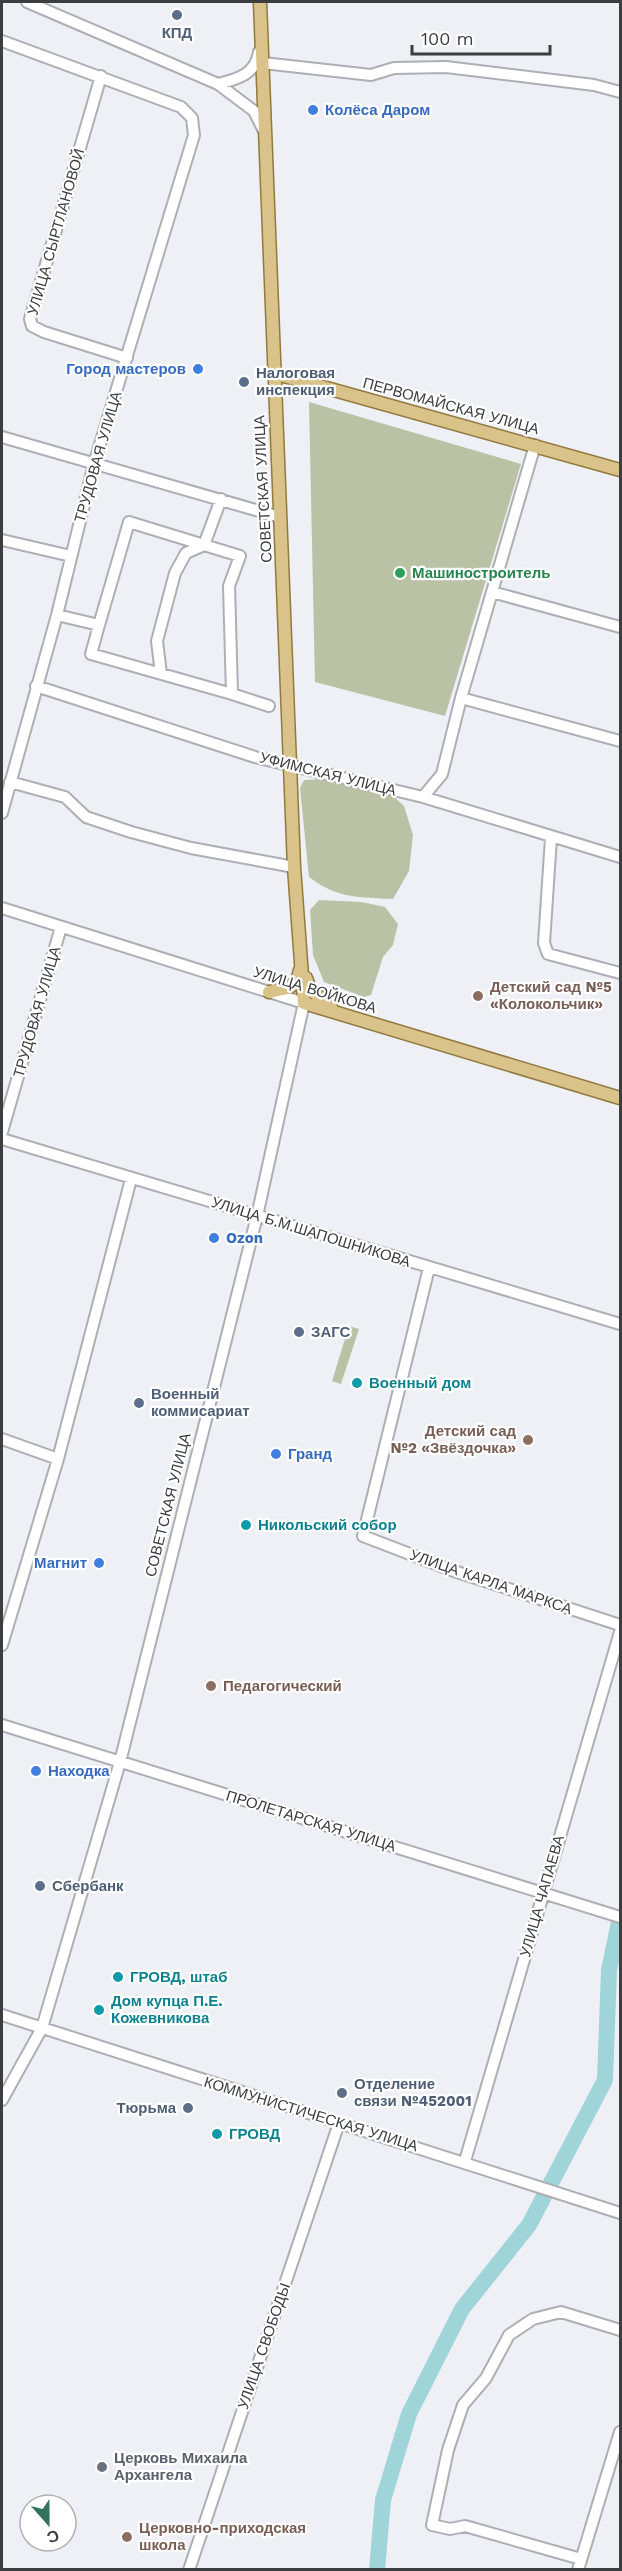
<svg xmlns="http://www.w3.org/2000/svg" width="622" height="2571" font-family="'Work Sans',sans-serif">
  <rect width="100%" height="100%" fill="#eef0f6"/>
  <!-- green -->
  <path fill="#bac2a6" d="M309,402L521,464L445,716L315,682Z
    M323,779L389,792L404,806L413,835L409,871L393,899C358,897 338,899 309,877L300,788L304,780Z
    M319,900L362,902L385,907L398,924L393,945L383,957L371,995L364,997L324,982L313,955L310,910Z
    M349,1326L359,1329L341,1384L332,1381Z"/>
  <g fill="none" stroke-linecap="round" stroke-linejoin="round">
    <!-- river -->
    <path stroke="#9fd4d8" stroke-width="16" d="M377,2570L383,2500L409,2414L462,2309L529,2225L605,2080L609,1970L620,1918"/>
    <defs>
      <path id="minor" d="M27,2L218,84L254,111L264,131
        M2,41L181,107L192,118L194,135L94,464L57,615L2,813
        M263,63L371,75L394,68L446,67L594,85L620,92
        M101,76L30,319L32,326L44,332L127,358
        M218,84C238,79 256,74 259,52
        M2,437L280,517
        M2,540L71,556
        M492,592L620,627
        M57,615L99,625L91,654L232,694L229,586L240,556L204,545L221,499
        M99,625L129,522L204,545
        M161,674L157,641L175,573L186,553L204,545
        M36,686L255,757L423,797L620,857
        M232,694L269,706
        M461,698L620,741
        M10,782L65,797L86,817L131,832L191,848L294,867
        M423,797L442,774L461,698L535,445
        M551,838L544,943L548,954L620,973
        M2,908L304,1003L257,1216L120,1762L42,2028L2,2100
        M2,1132L61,927
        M2,1139L620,1324
        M429,1268L363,1536L454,1571L620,1625
        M2,1439L58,1459
        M2,1645L58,1459L131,1179
        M2,1725L620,1917
        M2,2015L620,2213
        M465,2161L620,1632
        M581,2559L465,2526L450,2529L432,2525L448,2450L463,2405L486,2378L509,2335L533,2319L561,2312L620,2330
        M189,2570L339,2123
        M578,2570L620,2432"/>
      <path id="major" d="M260,2L294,867L304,1003L620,1098
        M273,373L620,470
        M306,978L310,989L331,1007
        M269,992L288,988L297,982L300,970"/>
    </defs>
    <!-- minor casing -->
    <use href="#minor" stroke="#aeafb5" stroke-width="14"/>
    <!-- major casing -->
    <use href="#major" stroke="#927a3d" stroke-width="15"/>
    <!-- minor -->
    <use href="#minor" stroke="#fff" stroke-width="10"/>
    <!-- major -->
    <use href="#major" stroke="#dac38a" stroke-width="12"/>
  </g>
  <!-- markers -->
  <g fill="#5c6f8a" stroke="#fff" stroke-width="2">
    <circle cx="177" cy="15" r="6"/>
    <circle cx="244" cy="382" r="6"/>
    <circle cx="299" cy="1332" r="6"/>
    <circle cx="139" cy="1403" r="6"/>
    <circle cx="40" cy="1886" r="6"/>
    <circle cx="342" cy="2093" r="6"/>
    <circle cx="188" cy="2108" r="6"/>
  </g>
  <g fill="#3f7fe0" stroke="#fff" stroke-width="2">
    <circle cx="313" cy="110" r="6"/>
    <circle cx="198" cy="369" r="6"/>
    <circle cx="214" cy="1238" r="6"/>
    <circle cx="276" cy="1454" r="6"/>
    <circle cx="99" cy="1563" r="6"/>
    <circle cx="36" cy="1771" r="6"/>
  </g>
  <circle fill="#2e9e5b" stroke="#fff" stroke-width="2" cx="400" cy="573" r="6"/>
  <g fill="#8d6e63" stroke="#fff" stroke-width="2">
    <circle cx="478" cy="996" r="6"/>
    <circle cx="528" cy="1440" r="6"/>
    <circle cx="211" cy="1686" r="6"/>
    <circle cx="127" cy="2537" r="6"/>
  </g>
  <g fill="#0f9aa8" stroke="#fff" stroke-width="2">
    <circle cx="357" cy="1383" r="6"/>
    <circle cx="246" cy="1525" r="6"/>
    <circle cx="118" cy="1977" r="6"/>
    <circle cx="99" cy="2010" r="6"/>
    <circle cx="217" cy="2134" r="6"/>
  </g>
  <circle fill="#6b7280" stroke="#fff" stroke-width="2" cx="102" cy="2467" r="6"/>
  <g text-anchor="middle" stroke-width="4.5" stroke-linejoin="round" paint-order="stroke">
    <!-- service labels -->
    <g font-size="15" font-weight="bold" fill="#4e5e75" stroke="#fff" text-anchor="start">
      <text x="177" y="38" text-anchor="middle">КПД</text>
      <text x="256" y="378">Налоговая<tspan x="256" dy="17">инспекция</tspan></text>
      <text x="311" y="1337">ЗАГС</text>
      <text x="151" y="1399">Военный<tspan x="151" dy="17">коммисариат</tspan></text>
      <text x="52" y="1891">Сбербанк</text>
      <text x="354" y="2089">Отделение<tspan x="354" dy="17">связи №452001</tspan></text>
      <text x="176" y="2113" text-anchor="end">Тюрьма</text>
    </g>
    <!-- shop labels -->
    <g font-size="15" font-weight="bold" fill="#366cbe" stroke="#fff" text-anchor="start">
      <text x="325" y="115">Колёса Даром</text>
      <text x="186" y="374" text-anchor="end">Город мастеров</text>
      <text x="226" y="1243">Ozon</text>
      <text x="288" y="1459">Гранд</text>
      <text x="87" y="1568" text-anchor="end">Магнит</text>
      <text x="48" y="1776">Находка</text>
    </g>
    <!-- street labels -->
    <g font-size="15" fill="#3c3d3f" stroke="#fff">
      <text transform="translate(56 232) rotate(-74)" y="5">УЛИЦА СЫРТЛАНОВОЙ</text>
      <text transform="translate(451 406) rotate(15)" y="5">ПЕРВОМАЙСКАЯ УЛИЦА</text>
      <text transform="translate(98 457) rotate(-74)" y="5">ТРУДОВАЯ УЛИЦА</text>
      <text transform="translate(263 489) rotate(-93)" y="5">СОВЕТСКАЯ УЛИЦА</text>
      <text transform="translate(328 774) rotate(14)" y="5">УФИМСКАЯ УЛИЦА</text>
      <text transform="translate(315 990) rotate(17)" y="5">УЛИЦА ВОЙКОВА</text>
      <text transform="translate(37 1012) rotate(-74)" y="5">ТРУДОВАЯ УЛИЦА</text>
      <text transform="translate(311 1232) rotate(17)" y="5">УЛИЦА Б.М.ШАПОШНИКОВА</text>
      <text transform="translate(168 1505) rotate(-76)" y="5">СОВЕТСКАЯ УЛИЦА</text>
      <text transform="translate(491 1582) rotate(19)" y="5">УЛИЦА КАРЛА МАРКСА</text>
      <text transform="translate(311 1821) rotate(17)" y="5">ПРОЛЕТАРСКАЯ УЛИЦА</text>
      <text transform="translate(542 1896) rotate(-74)" y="5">УЛИЦА ЧАПАЕВА</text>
      <text transform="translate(311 2114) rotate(17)" y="5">КОММУНИСТИЧЕСКАЯ УЛИЦА</text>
      <text transform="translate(264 2346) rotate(-71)" y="5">УЛИЦА СВОБОДЫ</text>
    </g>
    <!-- leisure labels -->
    <g font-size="15" font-weight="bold" fill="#27864d" stroke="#fff" text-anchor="start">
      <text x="412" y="578">Машиностроитель</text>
    </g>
    <!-- education labels -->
    <g font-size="15" font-weight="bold" fill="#785e54" stroke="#fff" text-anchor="start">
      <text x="490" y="992">Детский сад №5<tspan x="490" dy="17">«Колокольчик»</tspan></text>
      <text x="516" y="1436" text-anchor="end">Детский сад<tspan x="516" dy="17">№2 «Звёздочка»</tspan></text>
      <text x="223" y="1691">Педагогический</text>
      <text x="139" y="2533">Церковно-приходская<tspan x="139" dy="17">школа</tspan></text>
    </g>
    <!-- culture labels -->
    <g font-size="15" font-weight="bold" fill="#0d838f" stroke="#fff" text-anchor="start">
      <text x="369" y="1388">Военный дом</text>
      <text x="258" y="1530">Никольский собор</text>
      <text x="130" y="1982">ГРОВД, штаб</text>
      <text x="111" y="2006">Дом купца П.Е.<tspan x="111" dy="17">Кожевникова</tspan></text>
      <text x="229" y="2139">ГРОВД</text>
    </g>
    <!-- worship labels -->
    <g font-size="15" font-weight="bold" fill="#5b616d" stroke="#fff" text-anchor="start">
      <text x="114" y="2463">Церковь Михаила<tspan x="114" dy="17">Архангела</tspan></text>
    </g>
  </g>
  <!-- border -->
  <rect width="622" height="2571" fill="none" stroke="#3c3d3f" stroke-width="6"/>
  <!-- north arrow -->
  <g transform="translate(48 2523) rotate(159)"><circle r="28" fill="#ffffff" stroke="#b1b1b2" stroke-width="1.5"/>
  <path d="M0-4.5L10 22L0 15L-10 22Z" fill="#35725e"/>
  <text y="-9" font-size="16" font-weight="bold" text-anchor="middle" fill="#3c3d3f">С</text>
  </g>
  <!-- scale -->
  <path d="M412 45v9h138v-9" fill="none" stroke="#3c3d3f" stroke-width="3"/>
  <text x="421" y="45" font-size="18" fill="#3c3d3f" stroke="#ffffff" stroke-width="4.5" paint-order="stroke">100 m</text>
</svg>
